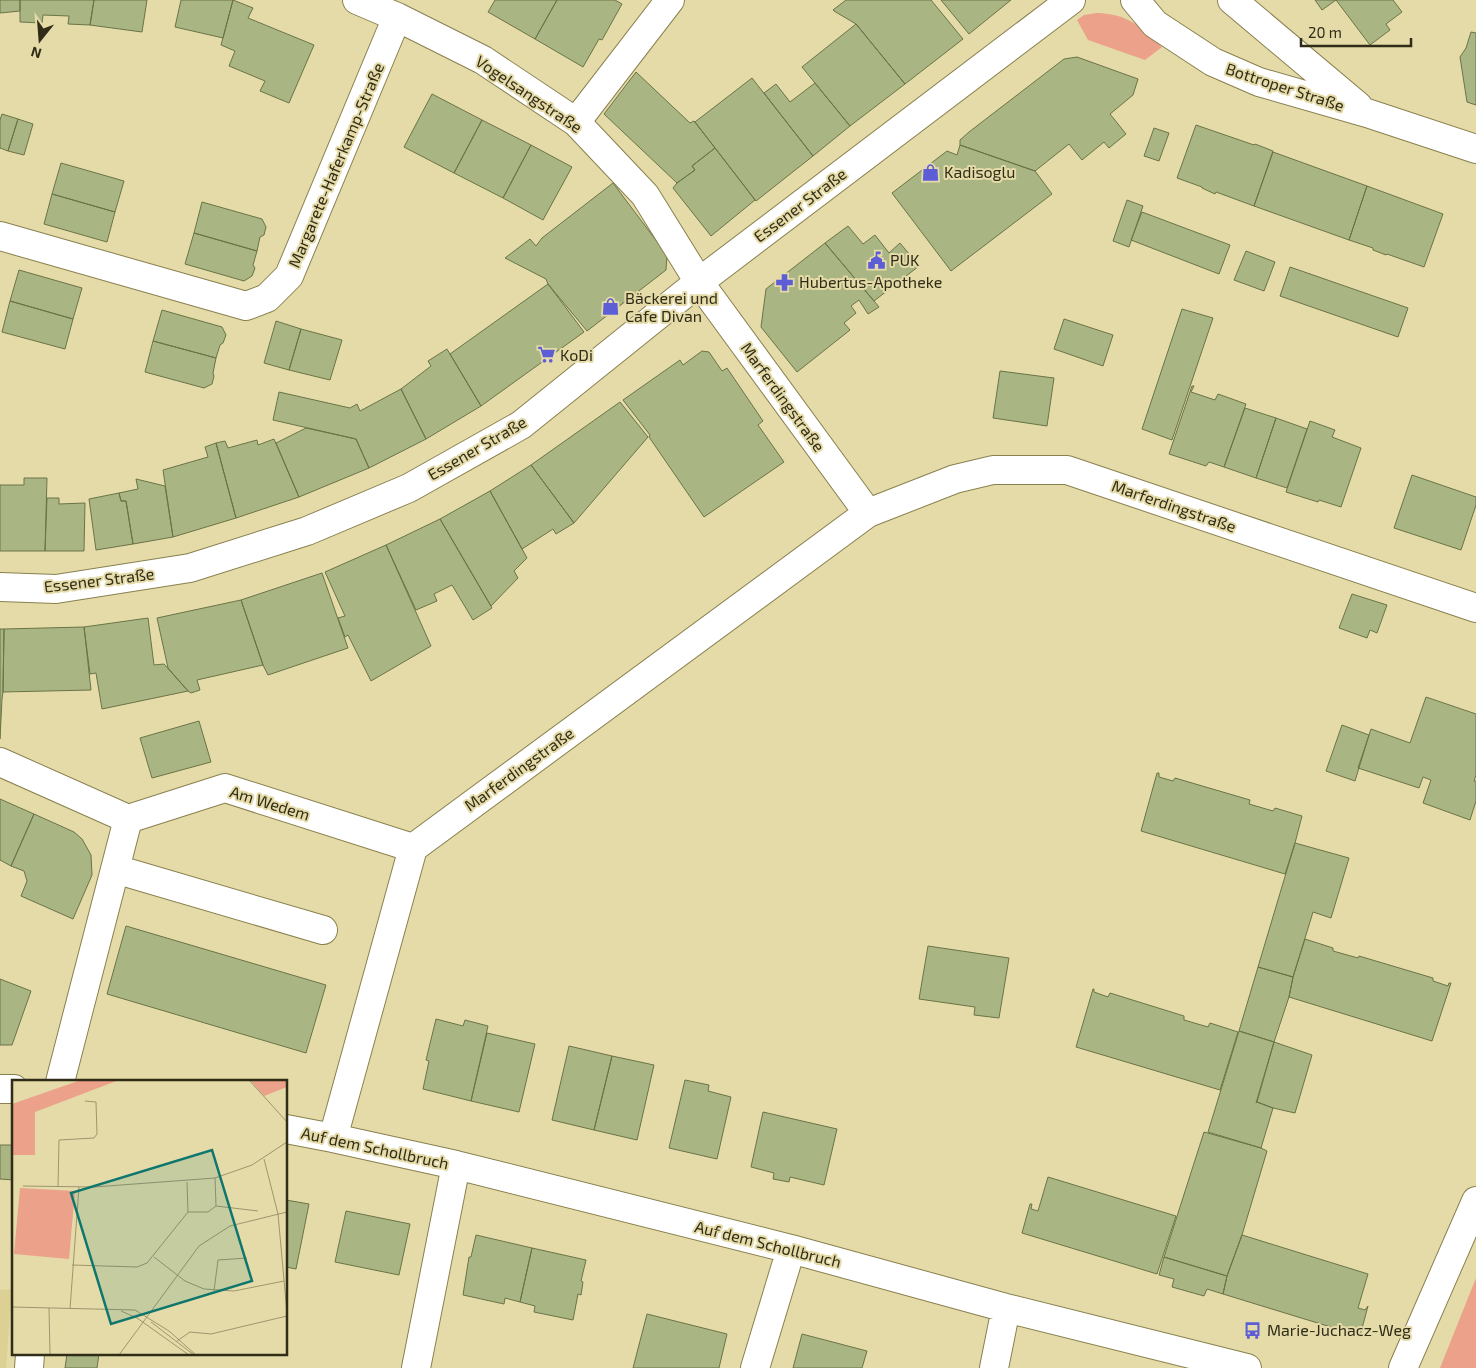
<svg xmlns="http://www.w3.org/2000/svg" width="1476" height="1368" font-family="'Exo 2',sans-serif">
  <rect width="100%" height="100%" fill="#e5dba8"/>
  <!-- built -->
  <path fill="#dcd095" d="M12,1289L6,1368H0V1290Z"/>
  <!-- green -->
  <path fill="#eba18a" d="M1097,13C1128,14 1140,26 1162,47L1145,60L1088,40L1077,20L1084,15Z
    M1476,1278V1368H1440Z"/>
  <!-- building -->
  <path fill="#aab584" stroke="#6a7446" d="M0,0H20V11L0,13Z
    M20,0H94L90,25L68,24L69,16L43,15L42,23L20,22Z
    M94,0H147L142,32L90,25Z
    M181,0H233L223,38L175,27Z
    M233,0L253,8L248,18L314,45L289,103L260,91L265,81L229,66L235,51L221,45Z
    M495,0H557L535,39L488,12Z
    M557,0H615L622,4L602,40L599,39L583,67L535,39Z
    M846,0H931L963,39L905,84L856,24L834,11L833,10Z
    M941,0H1011L969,34Z
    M1315,0H1336L1322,10Z
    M1336,0H1393L1402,12L1386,24L1390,30L1370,45Z
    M856,24L905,84L850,126L802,67Z
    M1471,32L1476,33V105L1467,102L1460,57L1466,48Z
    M1077,57L1138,79L1133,95L1110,114L1126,134L1109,148L1104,142L1082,160L1069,144L1035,171L960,145V140L969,132L1064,59Z
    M636,72L690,123L694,121L715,148L692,166L695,170L677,183L604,114Z
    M752,78L813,156L756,201L695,122Z
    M815,83L850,126L813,156L764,93L776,84L790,102Z
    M432,94L482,120L454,173L404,147Z
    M2,114L18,119L8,151L0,148V120Z
    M18,119L33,124L24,155L8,151Z
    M482,120L531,145L503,198L454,173Z
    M1196,125L1254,145L1255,144L1273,151L1254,206L1216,192L1215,194L1202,188V187L1177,178Z
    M1154,128L1169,133L1159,161L1144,156Z
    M531,145L572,167L543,220L503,198Z
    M960,145L1035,171L1052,194L951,271L892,193L947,151L957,155Z
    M715,148L755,200L711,236L673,188L677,183L695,170L692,166Z
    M1273,152L1367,186L1349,240L1254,206Z
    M61,163L124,181L115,212L52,194Z
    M613,183L667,255L666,270L587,331L548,284L546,279L505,258L530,239L536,246L542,238Z
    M1367,186L1443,214L1424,267L1387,254L1386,255L1373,250V248L1349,240Z
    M52,194L115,212L107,242L44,224Z
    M1127,200L1143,206L1129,247L1113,241Z
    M202,202L262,219L266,227L264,235L260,237L257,251L194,233Z
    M1142,212L1230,245L1219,274L1131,240Z
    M848,226L863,244L875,235L889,253L900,243L919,266L874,301L825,243Z
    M194,233L257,251L253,265L255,268L252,276L244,281L185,264Z
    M825,243L879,307L868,314L859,300L851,306L856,313L844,323L850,330L797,372L761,327L766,289Z
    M1246,251L1275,262L1264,291L1234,280Z
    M1290,267L1408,308L1398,337L1280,296Z
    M19,270L82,288L73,319L10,301Z
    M548,284L584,332L481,406L450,354Z
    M10,301L73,319L65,349L2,332Z
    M1182,309L1213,318L1172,440L1142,429Z
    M162,310L222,327L226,335L223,343L220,345L216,358L153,341Z
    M1064,319L1113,335L1103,366L1054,349Z
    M276,321L301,329L289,370L264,363Z
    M301,329L342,340L330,380L289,370Z
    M153,341L216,358L213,373L214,376L212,384L204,388L145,372Z
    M447,349L481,406L426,439L401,389L431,366L428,361Z
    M702,351L709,352L722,371L727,368L763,421L758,425L784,462L704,517L649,437L650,435L623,400L680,360L683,365Z
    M1000,371L1054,378L1047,426L993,418Z
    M1192,386H1194L1191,392L1215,400L1218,394L1246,404L1224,467L1209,462L1206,466L1169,454Z
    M401,389L426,439L369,468L356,439L273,420L279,392L350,408L357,404L360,411Z
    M620,402L648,437L574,523L531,465Z
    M1245,408L1276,418L1256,478L1224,467Z
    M1276,418L1307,429L1287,488L1256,478Z
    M1310,421L1335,430L1332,437L1361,448L1341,507L1319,500L1318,502L1286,492Z
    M306,428L356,439L369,468L299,497L276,443Z
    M274,439L299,497L236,518L216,443L225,441L228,448L257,440L258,445Z
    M216,443L236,518L173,537L163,470L208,457L205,447Z
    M531,465L574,523L556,534L553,529L522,549L490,491Z
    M1412,475L1476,497V505L1461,550L1394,528Z
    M24,478H47L45,551H0V485H24Z
    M136,479L165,486L173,537L133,544L126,501H121L119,493L138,489Z
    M490,491L527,558L514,571L518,578L491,606L440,519Z
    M119,493L121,501H126L133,544L96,550L89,499Z
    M47,498H59V504L85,503L84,551H45Z
    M440,519L492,608L473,620L452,585L434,594L437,601L416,610L386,545Z
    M386,545L431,646L371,681L348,635L345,637L338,618L345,616L325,572Z
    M322,573L348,648L268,675L263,665L241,600Z
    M1352,594L1387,605L1377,633L1370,630L1367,638L1339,628Z
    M241,600L263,665L197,680L200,690L191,693L188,691L168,668L157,618Z
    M148,618L154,665L164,664L188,691L102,709L96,673L90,674L84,627Z
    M84,627L91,690L3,692L4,629Z
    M0,629H4L3,692L2,699L0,739Z
    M1426,697L1476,714V775L1474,781H1476V801L1470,820L1423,803L1431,780L1423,777L1419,788L1358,768L1371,729L1410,743Z
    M199,721L211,762L152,778L140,738Z
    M1342,725L1369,735L1355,781L1326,771Z
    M1157,773H1159V777L1173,781L1175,778L1250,800L1249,804L1273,811L1275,808L1302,816L1295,843L1285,874L1141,831Z
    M0,799L34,814L11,866L0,860Z
    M34,814L74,832L82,839L91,855L92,875L73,919L21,896L27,881L24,871L11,866Z
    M1295,843L1349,858L1331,918L1313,912L1293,977L1258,967Z
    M126,926L326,985L306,1053L107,994Z
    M1305,939L1333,948V951L1358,958L1359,956L1433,978V981L1448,986L1449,983H1451L1432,1041L1289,997L1293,977Z
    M928,946L1009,958L999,1018L974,1015L975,1007L919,999Z
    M1258,967L1293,977L1289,997L1274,1042L1239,1031Z
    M0,979L31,991L12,1045H0Z
    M1093,989H1094V992L1108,997L1110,993L1184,1016V1020L1208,1027L1210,1023L1238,1032L1220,1090L1076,1047Z
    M436,1019L463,1026L465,1020L488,1026L471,1101L423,1089L429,1061L426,1060Z
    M1239,1031L1274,1042L1256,1103L1257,1102L1273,1108L1261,1148L1208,1132Z
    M487,1033L535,1044L519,1112L471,1101Z
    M1274,1042L1312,1055L1295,1113L1273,1108L1257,1102Z
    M569,1046L612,1056L594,1130L552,1120Z
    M612,1056L654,1065L637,1140L594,1130Z
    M685,1080L709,1085L708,1091L731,1097L717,1159L669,1148Z
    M763,1112L837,1129L824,1185L790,1177L789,1182L773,1179L774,1173L751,1167Z
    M1204,1132L1261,1148L1267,1151L1242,1235L1227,1276L1164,1257Z
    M0,1145H14V1180L0,1179Z
    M1048,1177L1176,1216L1157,1274L1022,1233L1030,1204H1032L1031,1209L1038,1211Z
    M286,1200L309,1204L296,1269L286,1267Z
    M346,1211L410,1224L399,1275L335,1262Z
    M476,1235L532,1248L520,1302L505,1298L504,1304L463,1295L469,1257H471Z
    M1242,1235L1368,1274L1358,1308L1365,1310L1368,1306L1360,1336L1223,1294L1227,1276Z
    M532,1248L586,1260L581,1281L583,1282L581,1295L578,1294L573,1320L534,1312L535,1306L520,1302Z
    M1164,1257L1227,1276L1223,1294L1207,1289L1204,1296L1172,1287L1174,1279L1159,1275Z
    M647,1314L727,1334L719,1368H633Z
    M802,1334L867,1351L862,1368H793Z
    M67,1354H99L97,1368H65Z"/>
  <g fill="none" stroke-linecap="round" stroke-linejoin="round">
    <defs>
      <path id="minor" d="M357,0L397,17L483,60L576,122L645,195L699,282L868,513
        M576,122L670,0
        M0,236L246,306L267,298L289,276L397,17
        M0,587L56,589L190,568L307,531L409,488L521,425L699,282L1071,0
        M0,762L128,819L225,788L413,848
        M115,869L323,930
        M60,1082L128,819
        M0,1089H14
        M286,1129L333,1138L456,1165L791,1249L1006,1308L1247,1368
        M333,1138L413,848L868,513L955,479L993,470H1067L1476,608
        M29,1368L30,1354
        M416,1368L456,1165
        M755,1368L791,1249
        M994,1368L1006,1308
        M1403,1368L1476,1201"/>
      <path id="major" d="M1135,0L1155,24L1213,62L1259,82L1367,113L1476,149
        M1232,0L1358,106"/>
    </defs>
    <!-- minor casing -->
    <use href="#minor" stroke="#89804f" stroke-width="30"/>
    <!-- major casing -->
    <use href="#major" stroke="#89804f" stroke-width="30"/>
    <!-- minor -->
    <use href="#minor" stroke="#fff" stroke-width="28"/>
    <!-- major -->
    <use href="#major" stroke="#fff" stroke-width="28"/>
  </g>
  <!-- icons -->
  <defs>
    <symbol id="shop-bare" viewBox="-9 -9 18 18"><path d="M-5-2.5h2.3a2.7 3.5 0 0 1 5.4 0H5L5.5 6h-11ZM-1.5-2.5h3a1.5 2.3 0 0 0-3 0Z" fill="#5d5ed6" stroke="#e5dba8" stroke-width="2.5" paint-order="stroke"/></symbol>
    <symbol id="civic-bare" viewBox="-9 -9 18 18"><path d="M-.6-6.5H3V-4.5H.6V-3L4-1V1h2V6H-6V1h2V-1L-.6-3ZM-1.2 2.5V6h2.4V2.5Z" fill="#5d5ed6" stroke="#e5dba8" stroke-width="2.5" paint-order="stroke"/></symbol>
    <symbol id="pharmacy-bare" viewBox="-9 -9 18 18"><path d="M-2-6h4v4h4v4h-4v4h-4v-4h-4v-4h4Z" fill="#5d5ed6" stroke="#e5dba8" stroke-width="2.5" paint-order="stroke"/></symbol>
    <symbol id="supermarket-bare" viewBox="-9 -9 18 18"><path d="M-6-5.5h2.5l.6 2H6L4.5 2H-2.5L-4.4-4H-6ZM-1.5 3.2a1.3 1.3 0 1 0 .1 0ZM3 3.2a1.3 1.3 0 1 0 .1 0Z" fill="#5d5ed6" stroke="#e5dba8" stroke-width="2.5" paint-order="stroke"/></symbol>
    <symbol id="bus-bare" viewBox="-9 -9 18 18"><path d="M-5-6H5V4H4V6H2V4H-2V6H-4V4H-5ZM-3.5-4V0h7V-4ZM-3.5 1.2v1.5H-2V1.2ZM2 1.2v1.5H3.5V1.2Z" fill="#5d5ed6" stroke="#e5dba8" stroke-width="2.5" paint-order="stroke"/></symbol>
  </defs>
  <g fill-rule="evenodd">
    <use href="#shop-bare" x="918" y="160" width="25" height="25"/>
    <use href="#civic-bare" x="864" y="248" width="25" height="25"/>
    <use href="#pharmacy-bare" x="772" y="270" width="25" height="25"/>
    <use href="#shop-bare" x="598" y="294" width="25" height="25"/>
    <use href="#supermarket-bare" x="534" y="342" width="25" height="25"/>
    <use href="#bus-bare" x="1240" y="1318" width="25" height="25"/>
  </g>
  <g text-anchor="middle" stroke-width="4" stroke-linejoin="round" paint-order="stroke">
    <!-- street labels -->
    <g font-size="16" fill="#302c18" stroke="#e5dba8">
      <text transform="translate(1285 87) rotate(18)" y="6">Bottroper Straße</text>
      <text transform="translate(529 94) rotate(34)" y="6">Vogelsangstraße</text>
      <text transform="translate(336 165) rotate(-67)" y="6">Margarete-Haferkamp-Straße</text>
      <text transform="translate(800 205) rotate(-37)" y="6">Essener Straße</text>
      <text transform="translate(783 397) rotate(54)" y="6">Marferdingstraße</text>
      <text transform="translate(477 448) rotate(-30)" y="6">Essener Straße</text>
      <text transform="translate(1174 506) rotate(19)" y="6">Marferdingstraße</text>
      <text transform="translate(99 580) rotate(-7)" y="6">Essener Straße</text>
      <text transform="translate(519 769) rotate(-36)" y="6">Marferdingstraße</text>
      <text transform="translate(270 803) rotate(17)" y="6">Am Wedem</text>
      <text transform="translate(375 1148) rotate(12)" y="6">Auf dem Schollbruch</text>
      <text transform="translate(768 1244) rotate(14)" y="6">Auf dem Schollbruch</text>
    </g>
    <!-- poi labels -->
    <g font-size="16" fill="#302c18" stroke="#e5dba8" text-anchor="start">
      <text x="944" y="178">Kadisoglu</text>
      <text x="890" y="266">PUK</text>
      <text x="799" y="288">Hubertus-Apotheke</text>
      <text x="625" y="304">Bäckerei und<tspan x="625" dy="18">Cafe Divan</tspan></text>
      <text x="560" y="361">KoDi</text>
      <text x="1267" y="1336">Marie-Juchacz-Weg</text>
    </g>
  </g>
  <!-- overview -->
  <g transform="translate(12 1080)">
    <rect width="275" height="275" fill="#e5dba8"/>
    <path d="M69,0H107L23,32V75H0V24ZM238,0H275V7L252,16ZM8,108L63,111L57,179L2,174Z" fill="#eba18a"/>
    <path fill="none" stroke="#9d956e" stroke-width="1" d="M237,0L275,42M252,79L266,134L275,233M203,98L204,126M11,106L82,107L203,98L240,85L275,62M46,107L47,60L82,58L85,54L84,22L73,21M176,132H196L204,126L246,131M142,177L173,201L192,209L222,211L272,201M60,185L125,187L135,183L176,132L175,102M202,211L206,180L235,178M0,227L123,230L157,251L184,275M37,228L38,275M58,229L67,107M109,231L125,238L177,275M139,242L182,275M165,261L178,252L199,254L275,236M107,275L187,166L218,146L275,132"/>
    <path fill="#0f766e" fill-opacity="0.15" stroke="#0f766e" stroke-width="2.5" d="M200,70L240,201L99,244L59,113Z"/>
    <rect width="275" height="275" fill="none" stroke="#302c18" stroke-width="2.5"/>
  </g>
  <!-- north arrow -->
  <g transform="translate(40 40) rotate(197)" stroke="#e5dba8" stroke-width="4" paint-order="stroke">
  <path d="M0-4L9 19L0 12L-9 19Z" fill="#302c18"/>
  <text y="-8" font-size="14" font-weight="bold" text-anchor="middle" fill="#302c18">N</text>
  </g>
  <!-- scale -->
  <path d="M1301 38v8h110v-8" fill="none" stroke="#302c18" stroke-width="2.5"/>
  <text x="1308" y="38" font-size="15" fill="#302c18" stroke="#e5dba8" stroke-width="4" paint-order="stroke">20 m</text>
</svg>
